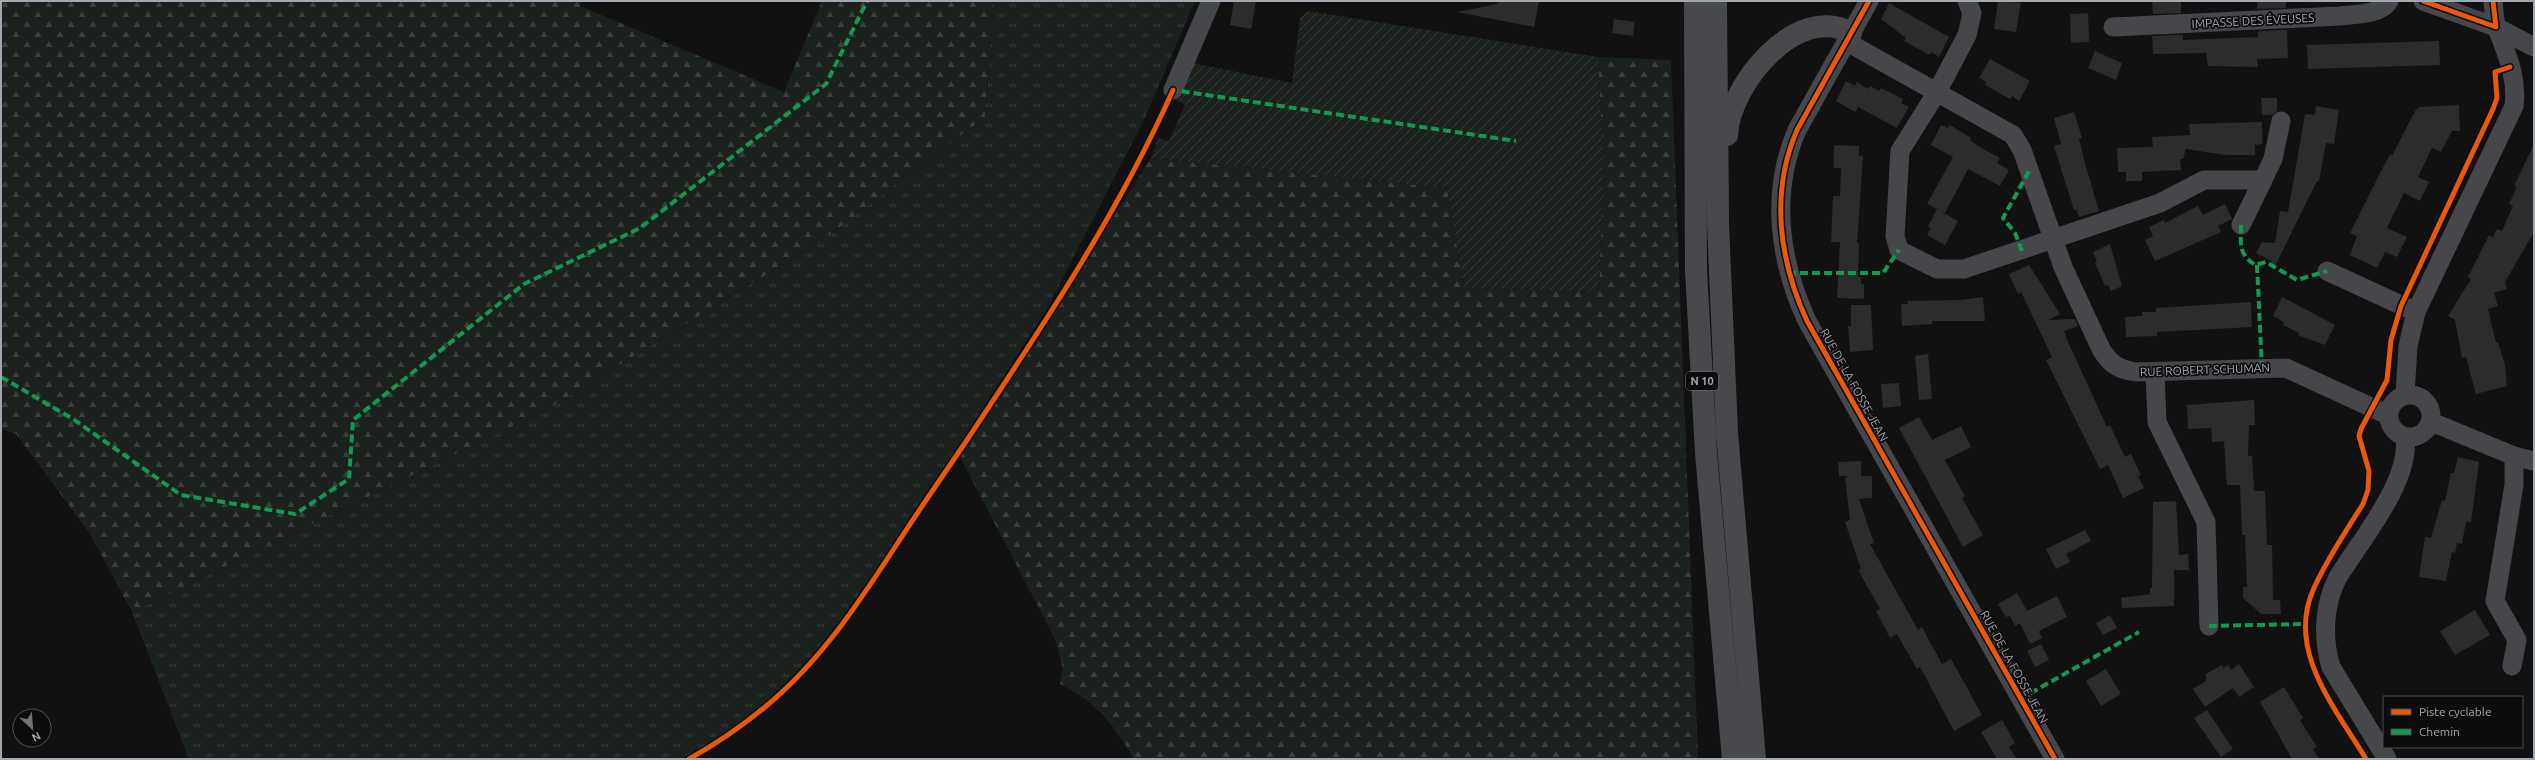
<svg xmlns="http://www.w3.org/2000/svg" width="2535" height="760" font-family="Ubuntu,sans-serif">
  <defs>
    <pattern id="grass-tufts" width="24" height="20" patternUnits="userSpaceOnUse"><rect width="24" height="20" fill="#1b211c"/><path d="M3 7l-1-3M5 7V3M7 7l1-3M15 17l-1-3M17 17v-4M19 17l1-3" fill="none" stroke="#393e3b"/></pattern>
    <pattern id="forest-firs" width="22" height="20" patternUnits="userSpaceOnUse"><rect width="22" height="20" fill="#1b211c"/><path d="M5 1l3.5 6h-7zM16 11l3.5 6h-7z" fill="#393e3b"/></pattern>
    <pattern id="garden-furrows" width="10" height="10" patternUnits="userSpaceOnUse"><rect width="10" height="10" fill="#1b211c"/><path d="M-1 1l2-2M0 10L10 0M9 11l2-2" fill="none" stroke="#393e3b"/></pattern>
  </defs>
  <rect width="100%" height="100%" fill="#111112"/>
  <!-- grass -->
  <path fill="url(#grass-tufts)" d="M994,1H1195L1145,118L1047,309L871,582C839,626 805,673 763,707C737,727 710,744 681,759H189L132,612L544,411L821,241L985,117Z"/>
  <!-- forest -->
  <path fill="url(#forest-firs)" d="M1,1H582L580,6L784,92L822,1H994L985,117L821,241L544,411L132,612L90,534L16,434L1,429Z
    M1598,57L1671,60L1698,759H1134C1114,725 1097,702 1060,684L1063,669L1056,641L960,457L1151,158L1447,188L1464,288L1599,292L1603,159Z"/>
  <!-- garden -->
  <path fill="url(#garden-furrows)" d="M1308,11L1598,57L1603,159L1599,292L1464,288L1447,188L1151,158L1158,138L1169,141L1185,104L1175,100L1188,62L1292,83L1300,18Z"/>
  <!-- building -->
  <path fill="#2c2c2d" d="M1234,1H1256L1251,29L1230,25Z
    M1498,1H1539L1534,27L1457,12L1497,4Z
    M1998,1L2021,3L2016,32L1994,29Z
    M2152,1H2181V13L2153,14Z
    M2257,1H2286V8L2257,9Z
    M1889,3L1949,37L1939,57L1931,52L1930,55L1904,41L1906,38L1881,19Z
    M2088,13L2089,42L2071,43L2070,14Z
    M1614,19L1635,22L1633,36L1612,33Z
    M2287,30L2288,58L2257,59L2258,67L2208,66L2206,53L2153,54L2152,36L2183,35V40L2258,37V31Z
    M2439,41L2440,65L2308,69L2307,45Z
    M2095,51L2122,63L2116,80L2088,68Z
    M1990,59L2030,81L2019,101L2012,96L2010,99L1985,85L1986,82L1979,78Z
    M1846,81L1855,86L1857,82L1868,89L1870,86L1879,91L1881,88L1903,99L1901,103L1909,107L1897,128L1858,107L1855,112L1836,101Z
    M2261,98H2277V111L2272,115H2262Z
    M2459,105L2460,131H2452L2441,152L2432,148L2418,177L2429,182L2420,201L2404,193L2387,228L2407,237L2397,257L2385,252L2377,268L2350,255L2357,236L2350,233L2381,171L2391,153L2392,156L2415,111L2420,107Z
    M2316,106L2339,110L2334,144L2326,143L2319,181H2317L2274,268L2271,267L2272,261L2256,253L2262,242L2275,243L2280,211L2288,212L2305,114L2315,115Z
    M2074,112L2082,138L2079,139L2086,167L2099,211L2079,217L2076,209L2074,210L2054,146L2061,144L2054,118Z
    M2262,122V144L2255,145V155H2225L2186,149L2183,159H2180L2181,170L2142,172V181H2126V172H2118L2117,148L2153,147L2152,137L2190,135L2189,124Z
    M1941,125L1948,128L1950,125L1971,138L1970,140L1976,145L2000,158L1997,163L2009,170L2000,186L1968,169L1945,213L1927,204L1953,157L1931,145Z
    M2534,144V232L2505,282L2507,289L2494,293L2498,306L2488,309L2496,343L2498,342L2505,365L2507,386L2476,394L2466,357L2462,358L2455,320L2448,316L2471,279L2468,277L2489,235L2493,237L2497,229L2502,231L2513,206L2509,204L2517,187L2514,186Z
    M1834,145L1859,146V156H1863L1857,243H1859L1858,277H1861V284H1864V299L1837,298L1840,242H1831L1833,196H1840L1841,168H1834Z
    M2225,204L2232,219L2218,226L2221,232L2155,261L2145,240L2153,236L2149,227L2164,220L2165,223L2198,206L2203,215Z
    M1937,209L1958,221L1945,245L1927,235L1931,228L1928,227Z
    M2110,244L2122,286L2111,291L2108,285L2105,286L2095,263L2097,262L2093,252Z
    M2029,265L2060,314L2048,320L2075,319L2078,326L2064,331L2068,342L2107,427L2110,425L2125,457L2131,454L2141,475L2138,476L2144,488L2123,498L2108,465L2100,469L2046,360L2052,357L2021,292L2018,294L2009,274Z
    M1983,297L1985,321H1932V324L1902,326L1901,304H1908L1907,301L1960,300Z
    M2282,297L2335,325L2325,345L2298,335L2299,333L2283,325L2284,322L2273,316Z
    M2251,302L2252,327L2157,332V336L2126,337L2125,317L2142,316V312H2156V308Z
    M1851,305H1871L1873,350L1850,352L1848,326H1851Z
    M1928,354L1932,399L1919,400L1915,356Z
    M1899,383L1901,406L1883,408L1881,384Z
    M2254,400L2255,425H2249L2248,456H2252L2254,491H2265L2267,545H2272L2273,600H2280L2281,614H2261L2243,598V587H2247L2245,535H2242L2240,485H2227L2224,441L2212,442L2211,428L2188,429L2187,405Z
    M1919,417L1932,440L1961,426L1971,447L1945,460L1965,496L1962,498L1983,535L1963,547L1899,428Z
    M2458,457L2479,462L2471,522L2466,521L2462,544L2457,543L2455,553L2452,552L2446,581L2419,577L2425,537L2431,538L2442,500L2445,501L2451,473H2454Z
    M1861,461V476H1872V498L1859,499L1874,543L1870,544L1918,630L1922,627L1942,664L1951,659L1982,715L1954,731L1920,667L1917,669L1897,634L1890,638L1876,611L1880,609L1858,570L1861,569L1845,522L1850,520L1845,479L1847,476H1839L1838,462Z
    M2176,501L2179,555L2188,554L2189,570H2174V606L2122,608L2121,598L2150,594V588H2152L2153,502Z
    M2085,530L2091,541L2066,554L2070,562L2056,569L2046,549Z
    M2017,593L2027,611L2057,596L2067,617L2039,631L2042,638L2030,644L2020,623L2015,626L2010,616L2006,617L1998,604Z
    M2475,610L2490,635L2455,655L2440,631Z
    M2110,615L2117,628L2103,635L2096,623Z
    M2041,644L2049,660L2035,667L2027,651Z
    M2239,664L2254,687L2239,697L2233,688L2205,707L2193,689L2206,681V674L2222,665L2223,668L2228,665L2231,670Z
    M2106,669L2121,694L2101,706L2086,681Z
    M2284,687L2303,718L2300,720L2317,747L2313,749L2319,759H2292L2260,702Z
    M2207,710L2233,749L2221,757L2194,718Z
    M2002,720L2015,743L2009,747L2017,759H1997L1981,732Z"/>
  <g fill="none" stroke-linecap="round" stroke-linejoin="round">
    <!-- minor -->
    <path stroke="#46474a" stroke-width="19" d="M1869,1L1797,130C1770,193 1779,260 1807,321L2055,759
      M1967,1L1972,13L1967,35L1937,92L1900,151L1895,236L1899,250L1937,269H1964L2160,203L2204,180H2263L2241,225
      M2423,1L2496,27L2534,47
      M2113,27L2340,16C2356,14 2380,15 2389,1
      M1847,42L2013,135L2022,150L2063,267L2101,349C2110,364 2118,369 2135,372L2286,368L2388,415
      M1173,90L1211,1
      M2263,180L2273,159L2281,121
      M2327,271L2416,312
      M2155,372L2157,422L2206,522L2209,626
      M2389 416a21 21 0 1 1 42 0a21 21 0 1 1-42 0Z
      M2405,395L2408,346L2416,312L2514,106C2518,78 2506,53 2497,28C2494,20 2494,10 2493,1
      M2430,424L2439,425L2514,456L2534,461
      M2512,666L2517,640L2495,601L2514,485V456
      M2387,759L2331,667C2322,637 2324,604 2338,577C2361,540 2411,481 2405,437"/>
    <!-- major -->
    <path stroke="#48494c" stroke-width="22" d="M1695,1L1696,270L1706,453L1733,759
      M1716,1L1718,224L1727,433L1755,759
      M1727,135C1729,85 1797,2 1851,33"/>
    <!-- quiet -->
    <path stroke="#139951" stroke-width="4" stroke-dasharray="8 4" stroke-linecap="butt" d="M1172,93L1173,90L1516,141
      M2241,225C2241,245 2238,253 2255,265L2266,262L2297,280L2327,271
      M2022,251L2015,233L2003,218L2029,171
      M2257,265L2262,368
      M1788,273H1883L1899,250
      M1,377L73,419L181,495L295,514L349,479L353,420L524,284L640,228L826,84L867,1
      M2209,626L2306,624
      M2020,699L2139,632"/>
    <defs>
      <path id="cycleway" d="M1869,1L1797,130C1770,193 1779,260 1807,321L2055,759
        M2423,1L2496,27L2493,1
        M689,759C716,744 741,727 765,707C821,661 860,601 899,541C921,507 944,474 967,440C1042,327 1118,214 1173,90
        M2366,759C2336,709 2285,650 2314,588C2327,559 2346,531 2363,504L2368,490L2369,471L2359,436L2361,429L2387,380L2391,340L2401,306L2493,109L2497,98L2495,72L2510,67"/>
    </defs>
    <!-- cycleway casing -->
    <use href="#cycleway" stroke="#0c0c0d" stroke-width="8"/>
    <!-- cycleway -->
    <use href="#cycleway" stroke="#e8590c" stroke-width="5"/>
  </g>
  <g text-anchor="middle" stroke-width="3.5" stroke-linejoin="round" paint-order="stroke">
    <!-- shield labels -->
    <rect fill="#0c0c0d" stroke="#767880" stroke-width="1" x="1686" y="372" width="32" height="18" rx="3"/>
    <g font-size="11" font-weight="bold" fill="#a3a7b2">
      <text x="1702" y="385">N 10</text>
    </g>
    <!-- street labels -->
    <g font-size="12" fill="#a3a7b2" stroke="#0c0c0d">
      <text transform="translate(2253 21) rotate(-3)" y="4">IMPASSE DES ÉVEUSES</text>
      <text transform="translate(2205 370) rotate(-2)" y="4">RUE ROBERT SCHUMAN</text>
      <text transform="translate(1854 385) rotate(61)" y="4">RUE DE LA FOSSE JEAN</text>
      <text transform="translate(2014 667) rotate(61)" y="4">RUE DE LA FOSSE JEAN</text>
    </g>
  </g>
  <!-- border -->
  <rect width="2535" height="760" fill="none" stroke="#a3a7b2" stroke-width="4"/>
  <!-- legend -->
  <rect x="2383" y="696" width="140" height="52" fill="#0c0c0d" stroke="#484a4f"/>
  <rect x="2391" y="709" width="20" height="6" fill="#e8590c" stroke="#484a4f"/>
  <text x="2419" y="716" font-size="12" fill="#a3a7b2">Piste cyclable</text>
  <rect x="2391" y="729" width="20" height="6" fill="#139951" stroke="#484a4f"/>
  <text x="2419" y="736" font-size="12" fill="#a3a7b2">Chemin</text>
  <!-- north arrow -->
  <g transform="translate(32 728) rotate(154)"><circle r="19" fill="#0c0c0d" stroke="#484a4f"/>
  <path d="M0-3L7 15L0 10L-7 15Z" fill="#70727a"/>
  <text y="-6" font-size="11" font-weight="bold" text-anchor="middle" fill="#a3a7b2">N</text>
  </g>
</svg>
